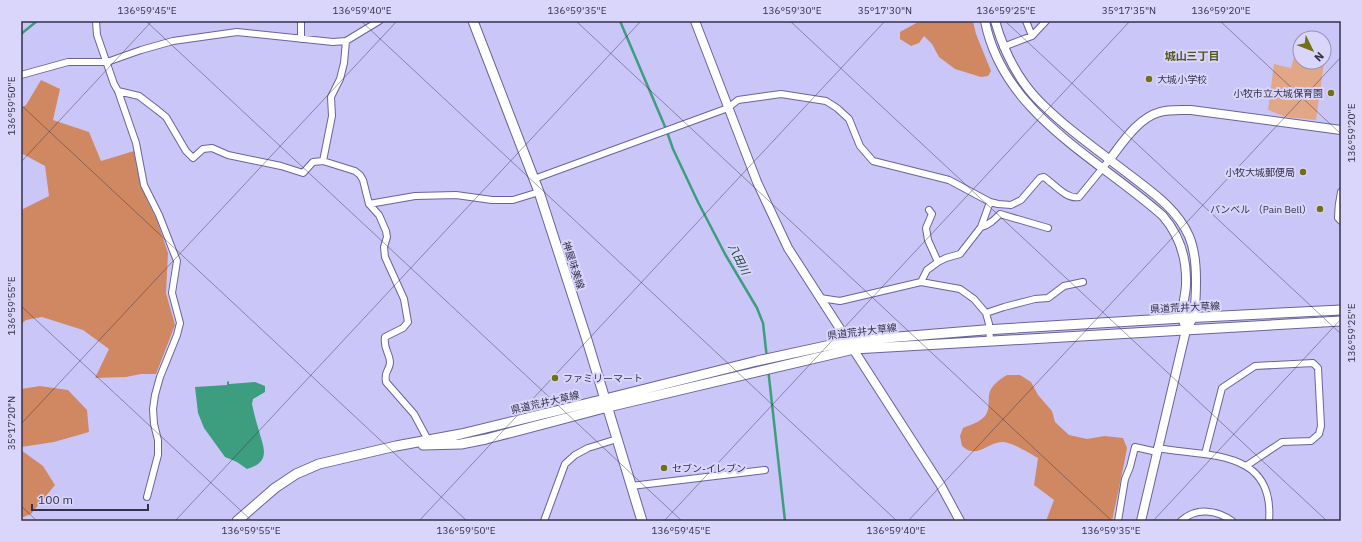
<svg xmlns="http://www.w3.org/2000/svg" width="1362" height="542" font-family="'IBM Plex Sans','Noto Sans JP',sans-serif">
  <rect width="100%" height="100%" fill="#cbc6f8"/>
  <!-- green -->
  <path fill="#e1a787" d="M1294,57L1300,58V62L1324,63L1316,120L1286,117L1268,110L1274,64L1291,68Z"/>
  <!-- forest -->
  <path fill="#cf8862" d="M920,21H973L976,34L991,71L988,76L981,77L955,69L939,57L932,44L924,36L919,43L911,46L900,39V32Z
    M41,80L60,89L53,120L89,132L101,161L134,151L137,169L147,200L157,220L168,253L166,293L175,325L156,374H141L126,377L95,378L109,349L83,330L42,317L26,320L21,324V210L49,196L45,166L21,153V108L26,105Z
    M1007,375H1020L1031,382L1038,395L1052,411L1055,422L1069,435L1087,439L1104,436L1123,438L1127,448L1125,459L1112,521H1046L1054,500L1034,485L1038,458C1030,454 1012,442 1003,442C986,442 978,460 962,446L960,436L963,428C970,425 980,422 985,416C990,409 988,403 989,395C990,386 1000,379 1007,375Z
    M40,386L68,390L87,410L89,432L54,442L21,447V389Z
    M21,450L43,466L55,485L31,514L21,518Z"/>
  <!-- water -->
  <path fill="#3d9d7f" d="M229,381V384L255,382L265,386V392L253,399L252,404C254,413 256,422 259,431C264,449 271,462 247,469L237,462L225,457L204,428L198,413L195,387L227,385V382Z"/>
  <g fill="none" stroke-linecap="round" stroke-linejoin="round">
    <!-- stream -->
    <path stroke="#3d9d7f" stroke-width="2.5" d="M620,21L666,129L673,149L698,202L725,254L757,308L763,323L785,521
      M21,34L37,21"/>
    <defs>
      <path id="minor" d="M96,21L97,35L114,84L118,91L136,143L144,185L159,215L177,261L172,293L180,323L177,335L160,377L155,395L153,409L154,424L158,440V455L147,497
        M301,21V39
        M1026,21L1032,36
        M1003,47L1032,36L1046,21
        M21,75L68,62H107L141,50L173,41L237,32L333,42L346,41L379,21
        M118,91L139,96L156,109L166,117L186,151L193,158L203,149L212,148L228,155L281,166L303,173L313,162L323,161L355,171L360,175L363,180L369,204L379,215L386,231L387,237L384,247L385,257L404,299L408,322L403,328L385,337C383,349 390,353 390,363C389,372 384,370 386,382L414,414L428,440
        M323,161L332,116L331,97L340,79L344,63L346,41
        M534,179L728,108L738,100L781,94L826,101L837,108L849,119L860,146L873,161L949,180L990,202L998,204L1011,205L1021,200L1040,178L1044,177C1054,184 1067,200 1079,197L1110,159
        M1341,192C1339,201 1338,209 1338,218L1341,221
        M369,204L415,196L456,195L492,200H513L539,192
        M929,210L932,214L926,228L928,240L938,262
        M981,227L990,202
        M921,282L927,270L938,262L946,258L960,254L981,227C989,225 994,220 1000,214L1048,228
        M820,298L840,301L921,282L960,289L974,299L986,313L989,324L990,341
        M986,313L1004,307L1035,299L1048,298L1064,286L1083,282
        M1157,448C1206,457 1275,448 1269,521
        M1205,454L1222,388L1255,366L1313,363L1318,368L1321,426L1319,434L1311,441L1282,442L1246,466
        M631,486L765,470
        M544,521L565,464L575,455L588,448L617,439
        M1118,521L1125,479L1130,467L1135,447L1157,452
        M1181,521C1196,507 1217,510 1232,521"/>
      <path id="tertiary" d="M695,21L757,182L788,248L940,484L960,521
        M985,21C1003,114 1098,158 1163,216C1180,236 1187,258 1186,284C1186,295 1181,307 1183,318C1183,322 1185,326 1186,330L1141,521
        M995,21C1004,52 1017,79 1040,102C1069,131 1103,154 1135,179C1156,195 1178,211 1189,236C1195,250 1196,265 1196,280C1196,291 1196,307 1193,317C1192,321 1188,326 1186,330
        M1110,159C1123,142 1138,118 1160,112C1170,109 1181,110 1191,110L1341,130"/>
      <path id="secondary" d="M473,21L539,192L587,340L642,521
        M423,445L461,444L486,439L608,407L854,349L1341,321
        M237,521L275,488L296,474L319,464L396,446L461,434L605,399L757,361L849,341L984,330L1183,318L1341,310"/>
    </defs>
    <!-- minor casing -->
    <use href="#minor" stroke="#6a639a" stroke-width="8"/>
    <!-- tertiary casing -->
    <use href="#tertiary" stroke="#6a639a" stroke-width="10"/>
    <!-- secondary casing -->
    <use href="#secondary" stroke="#6a639a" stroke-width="11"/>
    <!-- minor -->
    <use href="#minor" stroke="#fff" stroke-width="6"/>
    <!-- tertiary -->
    <use href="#tertiary" stroke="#fff" stroke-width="8"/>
    <!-- secondary -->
    <use href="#secondary" stroke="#fff" stroke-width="9"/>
  </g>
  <!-- ticks -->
  <path fill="none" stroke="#343149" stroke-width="1" stroke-opacity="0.45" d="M146,21L682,521M361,21L897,521M576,21L1112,521M790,21L1327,521M1005,21L1341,334M1220,21L1341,134M21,105L467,521M21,162L152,21M21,306L252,521M21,424L397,21M21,506L37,521M175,521L641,21M419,521L885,21M664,521L1130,21M908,521L1341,57M1153,521L1341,319"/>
  <!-- markers -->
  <g fill="#717013" stroke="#d9d5fb" stroke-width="1.5">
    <circle cx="1149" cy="79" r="4"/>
    <circle cx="1331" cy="93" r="4"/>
    <circle cx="1303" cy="172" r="4"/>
    <circle cx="1320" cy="209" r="4"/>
    <circle cx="555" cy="378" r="4"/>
    <circle cx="664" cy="468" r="4"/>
  </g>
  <g text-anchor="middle" stroke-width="4" stroke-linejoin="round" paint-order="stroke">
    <!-- poi labels -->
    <g font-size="10" fill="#343149" stroke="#d9d5fb" text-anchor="start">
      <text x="1157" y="83">大城小学校</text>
      <text x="1323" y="97" text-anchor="end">小牧市立大城保育園</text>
      <text x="1295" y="176" text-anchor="end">小牧大城郵便局</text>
      <text x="1312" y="213" text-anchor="end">パンベル （Pain Bell）</text>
      <text x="563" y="382">ファミリーマート</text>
      <text x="672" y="472">セブン-イレブン</text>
    </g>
    <!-- street labels -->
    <g font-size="10" fill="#343149" stroke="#d9d5fb">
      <text transform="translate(574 265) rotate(72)" y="4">神屋味美線</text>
      <text transform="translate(1185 307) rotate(-3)" y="4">県道荒井大草線</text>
      <text transform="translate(862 331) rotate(-7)" y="4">県道荒井大草線</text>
      <text transform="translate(545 402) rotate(-13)" y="4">県道荒井大草線</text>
    </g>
    <!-- neighbourhood labels -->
    <g font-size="11" font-weight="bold" fill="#545418" stroke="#d9d5fb">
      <text x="1192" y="60">城山三丁目</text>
    </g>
    <!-- water labels -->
    <g font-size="11" font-style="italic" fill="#174133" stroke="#d9d5fb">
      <text transform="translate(739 259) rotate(63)" y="4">八田川</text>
    </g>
  </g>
  <!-- border -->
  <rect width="1362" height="542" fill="none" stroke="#d9d5fb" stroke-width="44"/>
  <!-- north arrow -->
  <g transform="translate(1312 50) rotate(133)"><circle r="19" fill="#d9d5fb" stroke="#9793b4"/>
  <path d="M0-3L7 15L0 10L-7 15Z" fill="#717013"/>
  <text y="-6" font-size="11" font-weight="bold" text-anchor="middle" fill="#343149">N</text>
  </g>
  <!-- scale -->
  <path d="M32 504v6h116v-6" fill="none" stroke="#343149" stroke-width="2"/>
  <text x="38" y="504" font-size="12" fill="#343149" stroke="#d9d5fb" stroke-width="3" paint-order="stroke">100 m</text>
  <rect x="22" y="22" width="1318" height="498" fill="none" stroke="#343149" stroke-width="1.5"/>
  <g font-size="10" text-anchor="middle" fill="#343149">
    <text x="147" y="14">136°59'45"E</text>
    <text x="362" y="14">136°59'40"E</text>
    <text x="577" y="14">136°59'35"E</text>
    <text x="792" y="14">136°59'30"E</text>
    <text x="885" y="14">35°17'30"N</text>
    <text x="1006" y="14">136°59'25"E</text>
    <text x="1129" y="14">35°17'35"N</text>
    <text x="1221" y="14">136°59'20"E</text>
    <text transform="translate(11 106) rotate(-90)" y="4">136°59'50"E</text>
    <text transform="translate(1351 133) rotate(-90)" y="4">136°59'20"E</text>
    <text transform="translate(11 306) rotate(-90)" y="4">136°59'55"E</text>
    <text transform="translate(1351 333) rotate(-90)" y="4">136°59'25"E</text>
    <text transform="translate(11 423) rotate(-90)" y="4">35°17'20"N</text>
    <text x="251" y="534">136°59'55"E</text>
    <text x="466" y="534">136°59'50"E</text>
    <text x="681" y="534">136°59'45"E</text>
    <text x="896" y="534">136°59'40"E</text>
    <text x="1111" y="534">136°59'35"E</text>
  </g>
</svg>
